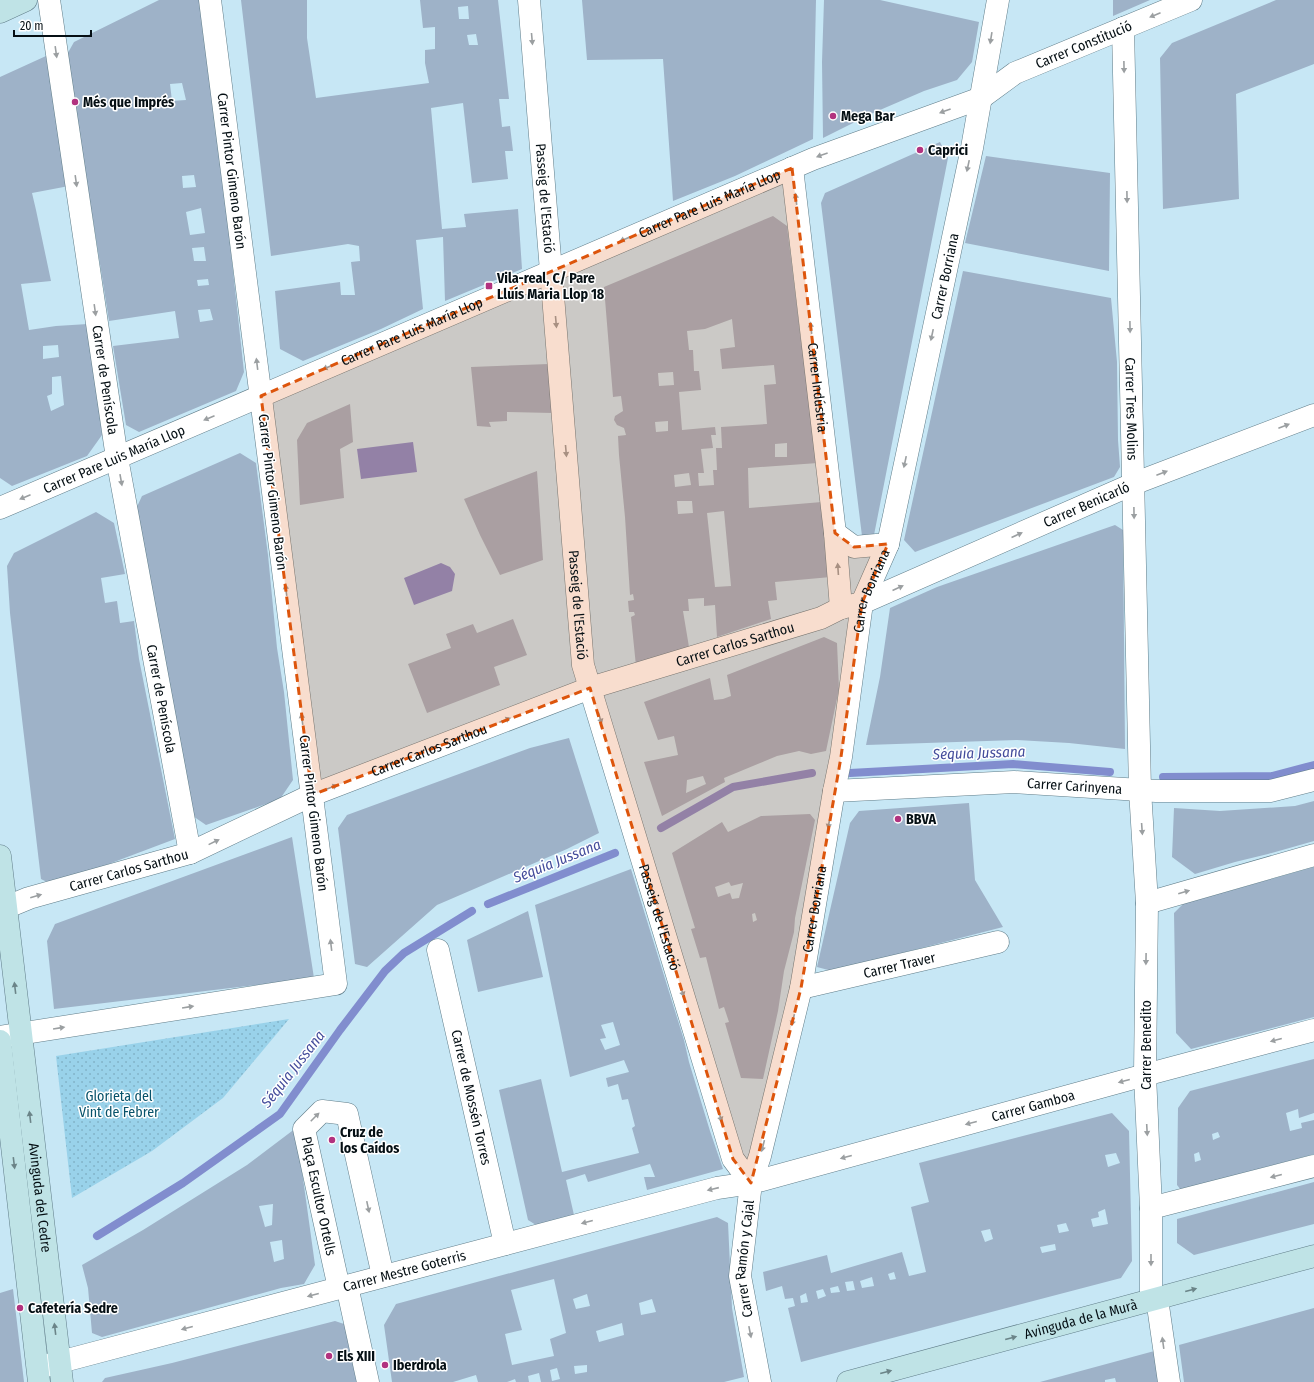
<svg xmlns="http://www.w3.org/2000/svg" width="1314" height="1382" font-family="'Fira Sans Condensed',sans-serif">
  <defs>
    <pattern id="park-dots" width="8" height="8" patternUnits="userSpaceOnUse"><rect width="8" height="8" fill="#99d2ea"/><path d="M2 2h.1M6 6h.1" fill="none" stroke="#82b3c8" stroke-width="1.8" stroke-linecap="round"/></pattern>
  </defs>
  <rect width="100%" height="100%" fill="#c7e7f5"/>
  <!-- park -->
  <path fill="url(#park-dots)" d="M289,1019L223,1098L152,1151L72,1198L56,1056Z"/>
  <!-- water -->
  <path fill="#818dce" d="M413,442L417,472L361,479L357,449Z
    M441,563L450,567L455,574L452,591L414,605L404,578Z"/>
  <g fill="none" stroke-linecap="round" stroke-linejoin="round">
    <!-- stream -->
    <path stroke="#818dce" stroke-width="8" d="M850,773L1013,764L1110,772
      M1163,777L1272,776L1314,765
      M661,828L733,787L812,773
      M488,904L615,853
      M97,1236L183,1183L280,1114L340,1030L385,971L404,953L472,911"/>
  </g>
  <!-- building -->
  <path fill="#9eb2c8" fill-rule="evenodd" d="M159,0H200L221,160L244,372L236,391L139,432L126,425L113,346L179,338L175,311L109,321L94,226L65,58L74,42ZM182,83L186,100L172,101L170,84ZM194,175L196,187L183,188L182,176ZM201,208L205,233L190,235L186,212ZM204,247L206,261H194L192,248ZM208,279L209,285L198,286L197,280ZM210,309L213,320L200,322L198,310Z
    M241,0H307V38L316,98L429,83L425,63V50L435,49V27L423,28L420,0H498L509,99H499L502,127L510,126L513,151H505L508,179L472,183L463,103L431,108L442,229L466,227L464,214L518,209L522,269L445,301L443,237L416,240L423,309L381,329L303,361L280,349L275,291L340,282L341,295H355L351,262L360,261L359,246L348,244L271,256ZM468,6L469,19H459L458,7ZM476,34L478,45H469L467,35Z
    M582,0H816L813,139L735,176L673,201L663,59L587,60Z
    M824,0H880L979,22L972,62L957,80L924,91L873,113L823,138L822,62Z
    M1113,0H1150L1113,16Z
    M1276,0H1314V64L1236,94L1239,199L1163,209L1160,58L1172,43Z
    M46,56L69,186L32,193L36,210L51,281L21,284L29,330L56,326L88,324L102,435L87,456L12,486L0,478V77ZM58,345L59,357L43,359V346ZM61,376L64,405L51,411L47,396L52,394V377Z
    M940,142L948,158L874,535L862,536L821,203L825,193Z
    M986,156L1110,173L1109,271L965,243Z
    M773,216L787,226L801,341L818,463L748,468L749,508L822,502L831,577L775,582L777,600L768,601L771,619L717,637L715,605L704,606V598L688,599L689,611H683L689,647L636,666L631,617L635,615L634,612H629L628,601L634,600L633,594L630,595L625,517L619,455L618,436L626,435L624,428L617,425L614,420L615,416L623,411L621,396L613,397L604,287ZM732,319L735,347L720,349L722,369L774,365L776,384L764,385L767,424L721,427L722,448H716L717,470H713L714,485L699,486L698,473H704L701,449L713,448L711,435H716L715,427L682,430L679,392L701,390L699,371H694L693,350H689L687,331L705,329ZM673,372L674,385L659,386L658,373ZM668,421V431L656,432L655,422ZM787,443V457H775V444ZM689,473L691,485L675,487L674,475ZM677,501H692L693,513L678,514ZM724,511L731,586L715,587L707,513Z
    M963,271L1111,298L1117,362L1118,440L1120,467L1114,477L915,552L904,540Z
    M549,364L553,413L507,412V421L489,422L491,427L477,426L471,367Z
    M350,404L353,442L340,449L344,498L300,505L297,440L307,423Z
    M240,453L256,463L268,555L277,648L284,692L293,780L280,799L206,825L190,814L134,513L142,496Z
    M537,471L543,560L500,575L480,535L464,499Z
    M96,512L114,523L125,574L101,578L105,603L117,601L120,623L134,621L139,659L175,839L53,885L41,879L22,719L10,613L7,566L14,553Z
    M1115,525L1123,530L1125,749L1069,743L1017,740L866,745L880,677L890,608L937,587Z
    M513,619L527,655L494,667L500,685L427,713L408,664L451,648L446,634L473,624L477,633Z
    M824,637L837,643L839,689L826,751L811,754L799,751L777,756L724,778L725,782L662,816L644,762L678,755L674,736L658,740L644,702L710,678L714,700L723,699L731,696L727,675ZM703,776L706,784L686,793L687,780Z
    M569,738L599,833L567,849L437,905L367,967L355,964L338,828L347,815L530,748Z
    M1314,801V841L1268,854L1235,862L1195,874L1172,857L1174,808L1220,811L1295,806Z
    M969,803L975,880L1003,927L832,971L817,967L850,823L859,811Z
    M810,814L815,820L795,918L794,932L784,971L778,1011L763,1079L741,1078L725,1023L729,1022L724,1007L719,1009L706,957L700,958L691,929L695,928L672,853L722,822L728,832L761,816ZM729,882L731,886L743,883L739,898L732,899L730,893L718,897L715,887ZM755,913L757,920L753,922L752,914Z
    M292,837L314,978L54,1009L47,941L55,924Z
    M1314,867V1017L1191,1049L1176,1033L1174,913L1183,904Z
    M631,869L684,1040L689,1062L710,1131L723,1169L647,1190L644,1177H655L650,1164L588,1182L585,1174L566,1180L574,1215L536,1225L528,1220L499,1090L541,1079L562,1172L639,1153L632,1128L635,1126L628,1099L622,1100L618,1084L608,1087L606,1078L629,1072L624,1060L570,1077L535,905ZM613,1022L620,1045L605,1050L600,1039L606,1038L601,1025Z
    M528,911L543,977L478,992L467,940Z
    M1314,1059V1113L1299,1118L1298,1109L1286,1113L1290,1131L1302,1128L1301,1123L1314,1120V1154L1181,1190L1177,1185L1178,1108L1190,1091ZM1218,1132L1220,1137L1213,1140L1212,1134ZM1199,1152L1201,1160L1195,1162L1194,1154Z
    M1112,1113L1129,1131L1132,1261L1121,1278L801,1362L788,1308L795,1306L793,1298L785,1299L782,1286L766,1291L763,1272L827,1255L831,1273L902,1252L909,1276L926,1272L911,1207L929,1202L919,1163ZM1116,1153L1120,1163L1108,1167L1105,1155ZM1105,1209L1108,1224L1093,1227L1091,1219L1099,1217L1098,1212ZM1066,1223L1069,1231L1059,1233L1057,1225ZM990,1229L993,1239L985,1242L981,1231ZM1055,1244L1056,1250L1042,1253L1040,1247ZM894,1272L896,1279L890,1280L888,1274ZM872,1277L874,1286L862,1288L860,1281ZM853,1281L855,1290L847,1291L845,1282ZM838,1286L840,1292L831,1293L830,1288ZM823,1289L826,1296L818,1299L816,1291ZM806,1293L808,1302L801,1303L800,1296Z
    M296,1128L315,1265L304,1284L281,1288L102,1337L92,1333L88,1288L82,1265L143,1230L247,1165ZM273,1204L272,1225L265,1227L259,1206ZM282,1240L284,1259L274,1262L270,1242Z
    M1314,1182V1224L1194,1255L1177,1243V1219Z
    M717,1217L728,1223L732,1308L744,1377L724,1382H541L539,1373L528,1376L529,1382H516L515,1379L507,1382H478L476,1375L453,1382H392L384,1325L396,1304ZM554,1279L566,1333L550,1339L554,1356L512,1365L505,1334L522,1330L511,1290ZM587,1294L590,1306L576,1309L573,1299ZM652,1299L656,1312L641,1315L639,1303ZM622,1323L624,1335L599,1342L596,1331ZM587,1365V1372L575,1374L574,1366ZM557,1368L560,1379L552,1381L550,1370Z
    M13,1289L24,1382H0V1293Z
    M1314,1308V1382H1184L1179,1345Z
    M335,1321L344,1324L361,1382H102L105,1378L172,1363Z
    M1158,1350L1162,1382H1116L1115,1378L1105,1380V1382H1040Z"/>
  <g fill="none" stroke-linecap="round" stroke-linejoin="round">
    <defs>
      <g id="street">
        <path id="s1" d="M49,0L117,458L190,853"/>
        <path id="s2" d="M529,0L583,665L733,1159L751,1183"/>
        <path id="s3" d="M1123,28L1140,790L1147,903L1145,1075L1151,1208V1300"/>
        <path id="s4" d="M792,168L835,533L841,608"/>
        <path id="s5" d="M0,508L813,159L981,98L1015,73L1191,0"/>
        <path d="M835,533L854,547L888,544"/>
        <path id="s6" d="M834,791L1014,782L1156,791H1270L1314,780"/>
        <path d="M1147,903L1314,855"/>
        <path id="s7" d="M0,910L29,898L190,853L312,795L590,688L821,618L841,608L862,603L1133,484L1314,415"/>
        <path id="s8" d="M438,950L505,1244"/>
        <path id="s9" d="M801,988L998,942"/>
        <path d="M0,1037L336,984L210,0"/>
        <path d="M1151,1208L1314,1166"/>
        <path d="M347,1286L368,1382"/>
        <path d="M339,1288L304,1129L322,1111L347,1114L383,1276"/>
        <path d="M1157,1299L1169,1382"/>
        <path id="s10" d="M41,1367L717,1188L751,1183L1145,1075L1314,1030"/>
        <path id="s11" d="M760,1382L740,1276L751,1183L760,1156L801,988L834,791L841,757L862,603L888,544L972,148L998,0"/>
      </g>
      <g id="secondary">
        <path d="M0,12L26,0"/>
        <path id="s12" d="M0,856L62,1382"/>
        <path d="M0,1041L39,1382"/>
        <path id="s13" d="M848,1382L1314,1256"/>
      </g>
    </defs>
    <!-- street casing -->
    <use href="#street" stroke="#607d89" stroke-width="23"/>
    <!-- secondary casing -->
    <use href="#secondary" stroke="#607d89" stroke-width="23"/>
    <!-- street -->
    <use href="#street" stroke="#fff" stroke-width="22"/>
    <!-- secondary -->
    <use href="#secondary" stroke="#bfe3e6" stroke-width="22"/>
  </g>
  <!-- one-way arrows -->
  <defs><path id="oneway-solid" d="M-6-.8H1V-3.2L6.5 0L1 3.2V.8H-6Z"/></defs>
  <g fill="#9b9fa1">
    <use href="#oneway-solid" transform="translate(1155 15) rotate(157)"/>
    <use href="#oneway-solid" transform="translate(991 38) rotate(99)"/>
    <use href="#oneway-solid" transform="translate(532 39) rotate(85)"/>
    <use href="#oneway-solid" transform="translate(56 52) rotate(82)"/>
    <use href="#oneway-solid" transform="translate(1124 67) rotate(89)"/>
    <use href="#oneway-solid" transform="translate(945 111) rotate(160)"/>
    <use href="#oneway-solid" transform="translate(822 155) rotate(160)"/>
    <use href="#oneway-solid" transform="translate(968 166) rotate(102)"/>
    <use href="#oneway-solid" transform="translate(76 181) rotate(82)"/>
    <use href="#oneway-solid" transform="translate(1127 197) rotate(89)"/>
    <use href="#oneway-solid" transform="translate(796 199) rotate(-97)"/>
    <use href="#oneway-solid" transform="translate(625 239) rotate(157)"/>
    <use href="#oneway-solid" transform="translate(95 310) rotate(82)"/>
    <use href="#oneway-solid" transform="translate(556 322) rotate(85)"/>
    <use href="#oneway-solid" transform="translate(1130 327) rotate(89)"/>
    <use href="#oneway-solid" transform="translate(811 328) rotate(-97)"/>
    <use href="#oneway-solid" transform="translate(932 335) rotate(102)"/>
    <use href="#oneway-solid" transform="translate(257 364) rotate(-97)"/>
    <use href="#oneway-solid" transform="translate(328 367) rotate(157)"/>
    <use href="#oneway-solid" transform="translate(209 418) rotate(157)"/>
    <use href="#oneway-solid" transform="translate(1284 426) rotate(-21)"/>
    <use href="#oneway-solid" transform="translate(566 451) rotate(85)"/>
    <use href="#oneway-solid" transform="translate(905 462) rotate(102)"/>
    <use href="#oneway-solid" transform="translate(1162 473) rotate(-21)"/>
    <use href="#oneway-solid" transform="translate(121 480) rotate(80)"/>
    <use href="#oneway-solid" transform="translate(25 497) rotate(157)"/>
    <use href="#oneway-solid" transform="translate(1134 513) rotate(89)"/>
    <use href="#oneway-solid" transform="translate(1017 535) rotate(-24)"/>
    <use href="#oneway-solid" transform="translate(838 569) rotate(-94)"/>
    <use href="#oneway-solid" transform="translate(898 588) rotate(-24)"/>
    <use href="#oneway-solid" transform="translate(286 590) rotate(-97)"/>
    <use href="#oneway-solid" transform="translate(600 718) rotate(73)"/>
    <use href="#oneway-solid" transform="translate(302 719) rotate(-97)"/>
    <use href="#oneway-solid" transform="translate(505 720) rotate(-21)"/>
    <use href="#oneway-solid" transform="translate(332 787) rotate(-21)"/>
    <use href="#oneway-solid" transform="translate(829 823) rotate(100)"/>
    <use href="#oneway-solid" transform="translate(1142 829) rotate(86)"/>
    <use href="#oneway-solid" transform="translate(214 842) rotate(-26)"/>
    <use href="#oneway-solid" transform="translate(1184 892) rotate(-16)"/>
    <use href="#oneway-solid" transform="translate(36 896) rotate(-16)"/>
    <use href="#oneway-solid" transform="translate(331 945) rotate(-97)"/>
    <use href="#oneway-solid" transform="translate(1146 959) rotate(91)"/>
    <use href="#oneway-solid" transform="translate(682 991) rotate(73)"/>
    <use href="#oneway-solid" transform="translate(188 1007) rotate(-9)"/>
    <use href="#oneway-solid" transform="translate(793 1020) rotate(104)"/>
    <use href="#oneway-solid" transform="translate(59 1028) rotate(-9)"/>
    <use href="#oneway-solid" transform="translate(1276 1040) rotate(165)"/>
    <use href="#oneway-solid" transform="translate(1124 1081) rotate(165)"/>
    <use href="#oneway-solid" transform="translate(720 1116) rotate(73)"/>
    <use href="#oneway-solid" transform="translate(315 1117) rotate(-45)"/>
    <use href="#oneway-solid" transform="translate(971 1123) rotate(165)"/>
    <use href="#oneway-solid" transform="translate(1147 1130) rotate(87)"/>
    <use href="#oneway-solid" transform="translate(763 1146) rotate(104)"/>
    <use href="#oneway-solid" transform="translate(846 1157) rotate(165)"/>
    <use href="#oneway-solid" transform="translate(1276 1176) rotate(166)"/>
    <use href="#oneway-solid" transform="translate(713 1189) rotate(167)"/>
    <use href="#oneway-solid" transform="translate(368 1207) rotate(78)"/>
    <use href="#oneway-solid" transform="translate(587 1222) rotate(165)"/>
    <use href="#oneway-solid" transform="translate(1151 1260) rotate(90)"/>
    <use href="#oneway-solid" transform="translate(313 1295) rotate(165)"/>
    <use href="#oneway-solid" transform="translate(187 1328) rotate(165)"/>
    <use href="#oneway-solid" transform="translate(750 1332) rotate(79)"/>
    <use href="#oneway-solid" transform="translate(1163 1343) rotate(-98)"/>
  </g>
  <g fill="#6b8488">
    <use href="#oneway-solid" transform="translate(15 988) rotate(-97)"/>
    <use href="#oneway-solid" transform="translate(30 1117) rotate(-97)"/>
    <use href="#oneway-solid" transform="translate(14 1163) rotate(83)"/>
    <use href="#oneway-solid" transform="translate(1191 1290) rotate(-15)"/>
    <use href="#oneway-solid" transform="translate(55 1329) rotate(-97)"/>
    <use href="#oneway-solid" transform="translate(1011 1338) rotate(-15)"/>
    <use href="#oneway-solid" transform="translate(886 1372) rotate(-15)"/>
  </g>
  <!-- marked area -->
  <path fill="#dd550c" fill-opacity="0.2" stroke="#dd550c" stroke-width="3" stroke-dasharray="8 5" stroke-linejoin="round" d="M792,168L835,533L854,547L888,544L862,603L841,757L801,988L751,1183L733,1159L590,688L312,795L261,396Z"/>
  <!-- markers -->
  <g fill="#b2327f" stroke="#fff" stroke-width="1.5">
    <circle cx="75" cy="102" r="4"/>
    <circle cx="833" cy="116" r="4"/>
    <circle cx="920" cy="150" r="4"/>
    <rect x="485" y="282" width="8" height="8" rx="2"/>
    <circle cx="898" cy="819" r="4"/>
    <circle cx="332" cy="1140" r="4"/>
    <circle cx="20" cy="1308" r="4"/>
    <circle cx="329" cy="1356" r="4"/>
    <circle cx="385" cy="1365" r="4"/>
  </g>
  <g text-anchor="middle" stroke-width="3" stroke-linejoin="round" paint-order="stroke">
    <!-- street labels -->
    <g font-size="14" fill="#050f14" stroke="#fff">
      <text dy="5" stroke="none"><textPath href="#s5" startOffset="1180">Carrer Constitució</textPath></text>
      <text transform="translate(232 171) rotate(83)" y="5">Carrer Pintor Gimeno Barón</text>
      <text dy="5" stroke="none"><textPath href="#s2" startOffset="199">Passeig de l'Estació</textPath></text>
      <text dy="5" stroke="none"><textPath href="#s5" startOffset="772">Carrer Pare Luis María Llop</textPath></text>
      <text dy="5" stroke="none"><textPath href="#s11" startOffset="1131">Carrer Borriana</textPath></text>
      <text dy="5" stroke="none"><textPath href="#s5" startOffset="448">Carrer Pare Luis María Llop</textPath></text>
      <text dy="5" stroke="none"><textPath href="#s1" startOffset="384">Carrer de Peníscola</textPath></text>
      <text dy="5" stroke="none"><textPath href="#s4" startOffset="221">Carrer Indústria</textPath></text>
      <text dy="5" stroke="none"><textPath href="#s3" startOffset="381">Carrer Tres Molins</textPath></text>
      <text dy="5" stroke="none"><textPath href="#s5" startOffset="124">Carrer Pare Luis María Llop</textPath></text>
      <text transform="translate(273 492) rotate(83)" y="5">Carrer Pintor Gimeno Barón</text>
      <text dy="5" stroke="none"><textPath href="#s7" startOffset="1162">Carrer Benicarló</textPath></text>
      <text dy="5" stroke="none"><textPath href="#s11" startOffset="807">Carrer Borriana</textPath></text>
      <text dy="5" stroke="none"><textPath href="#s2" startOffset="607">Passeig de l'Estació</textPath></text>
      <text dy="5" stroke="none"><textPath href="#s7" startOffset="783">Carrer Carlos Sarthou</textPath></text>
      <text dy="5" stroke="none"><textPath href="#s1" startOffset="708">Carrer de Peníscola</textPath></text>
      <text dy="5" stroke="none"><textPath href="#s7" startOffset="459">Carrer Carlos Sarthou</textPath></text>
      <text dy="5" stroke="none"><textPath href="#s6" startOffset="241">Carrer Carinyena</textPath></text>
      <text transform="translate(314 813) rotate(83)" y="5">Carrer Pintor Gimeno Barón</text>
      <text dy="5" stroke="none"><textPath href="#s7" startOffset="135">Carrer Carlos Sarthou</textPath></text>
      <text dy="5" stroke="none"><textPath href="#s11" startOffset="483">Carrer Borriana</textPath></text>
      <text dy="5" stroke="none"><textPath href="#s2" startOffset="931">Passeig de l'Estació</textPath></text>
      <text dy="5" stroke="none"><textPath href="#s9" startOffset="101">Carrer Traver</textPath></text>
      <text transform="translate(1146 1045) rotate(-90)" y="5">Carrer Benedito</text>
      <text dy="5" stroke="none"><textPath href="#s8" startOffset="151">Carrer de Mossén Torres</textPath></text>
      <text dy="5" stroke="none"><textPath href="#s10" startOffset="1026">Carrer Gamboa</textPath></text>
      <text transform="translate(319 1196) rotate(78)" y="5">Plaça Escultor Ortells</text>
      <text dy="5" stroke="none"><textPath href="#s12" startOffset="344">Avinguda del Cedre</textPath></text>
      <text dy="5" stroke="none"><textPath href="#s11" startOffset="125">Carrer Ramón y Cajal</textPath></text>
      <text dy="5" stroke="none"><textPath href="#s10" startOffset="376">Carrer Mestre Goterris</textPath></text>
      <text dy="5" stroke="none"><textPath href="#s13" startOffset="241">Avinguda de la Murà</textPath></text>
    </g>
    <!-- poi labels -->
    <g font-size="14" font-weight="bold" fill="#050f14" stroke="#fff" text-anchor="start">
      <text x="83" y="107">Més que Imprés</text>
      <text x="841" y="121">Mega Bar</text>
      <text x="928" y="155">Caprici</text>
      <text x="497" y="283">Vila-real, C/ Pare<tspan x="497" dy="16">Lluís Maria Llop 18</tspan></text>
      <text x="906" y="824">BBVA</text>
      <text x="340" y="1137">Cruz de<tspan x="340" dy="16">los Caídos</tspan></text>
      <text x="28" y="1313">Cafetería Sedre</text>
      <text x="337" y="1361">Els XIII</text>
      <text x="393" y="1370">Iberdrola</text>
    </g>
    <!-- park labels -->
    <g font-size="14" fill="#07526a" stroke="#fff">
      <text x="119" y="1101">Glorieta del<tspan x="119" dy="16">Vint de Febrer</tspan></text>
    </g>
    <!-- water labels -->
    <g font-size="15" font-style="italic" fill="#444d9c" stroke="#fff">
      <text transform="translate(979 753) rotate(-2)" y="5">Séquia Jussana</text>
      <text transform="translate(557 861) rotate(-22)" y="5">Séquia Jussana</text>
      <text transform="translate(293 1069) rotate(-52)" y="5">Séquia Jussana</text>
    </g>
  </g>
  <!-- scale -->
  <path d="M14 30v6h77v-6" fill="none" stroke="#050f14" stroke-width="2"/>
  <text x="20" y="30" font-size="12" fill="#050f14" stroke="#ffffff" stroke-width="3" paint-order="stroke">20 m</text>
</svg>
